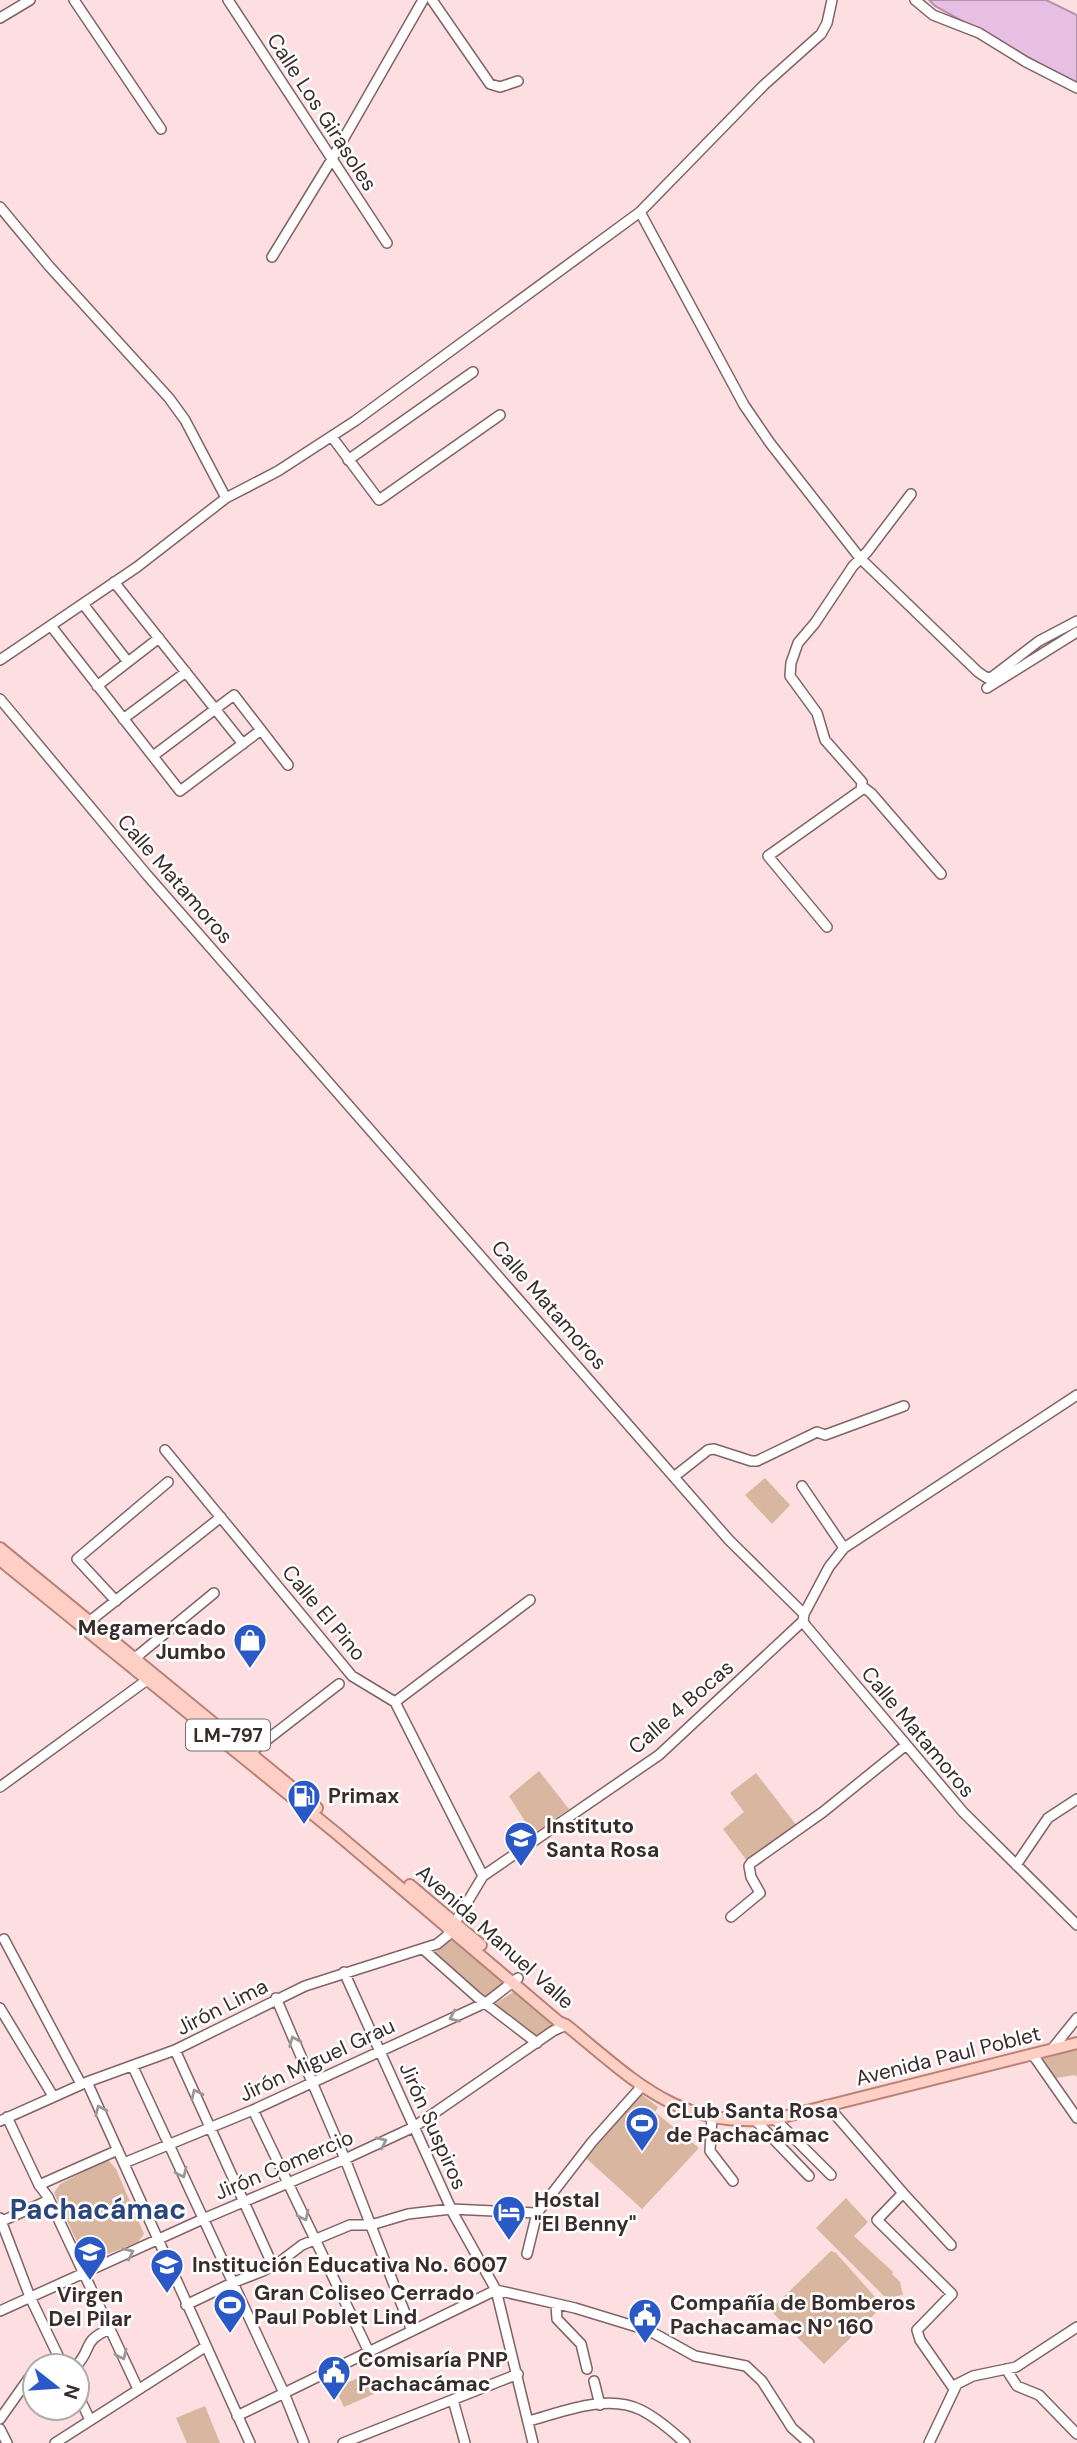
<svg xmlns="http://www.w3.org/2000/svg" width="1077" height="2443" font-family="'DM Sans',sans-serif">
  <rect width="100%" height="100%" fill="#fddfe1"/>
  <!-- green -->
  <path fill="#d8b69f" d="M765,1478L790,1505L772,1524L745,1495Z
    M539,1771L569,1809L533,1834L509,1796Z
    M756,1773L797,1826L748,1862L723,1829L744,1812L730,1793Z
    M454,1938L503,1981C502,1991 492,1995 483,1999L428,1953L437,1951Z
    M515,1991L557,2023L536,2042L491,2006Z
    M1077,2048V2077L1075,2075L1056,2078L1042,2057Z
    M641,2094L658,2107L655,2112L699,2148L642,2209L586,2158Z
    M109,2161L116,2169L144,2234L138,2242L90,2261L84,2257L54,2193L60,2184L102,2162Z
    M846,2198L868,2222L854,2236L893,2272L892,2274L900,2282L903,2295L886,2298L816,2228Z
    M831,2251L836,2253L883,2306L824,2364L771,2311L773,2307Z
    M365,2375L374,2394L344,2407L335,2388Z
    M205,2406L220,2443H187L176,2418Z"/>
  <!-- water -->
  <path fill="#e7bfe3" stroke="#b393ac" stroke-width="2" d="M929,0H1046L1075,14L1077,16V84L935,6Z"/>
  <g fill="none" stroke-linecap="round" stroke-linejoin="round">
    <defs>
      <path id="minor" d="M74,0L161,129
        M228,0L387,243
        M432,0L490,84L500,87L518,81
        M915,0L933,15L979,33L1026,62L1077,88
        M0,18L30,0
        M0,207L49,266L169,398L185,420L226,498
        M640,212L744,405L770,443L860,558L978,672L987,678L992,677L1039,641L1077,621
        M272,257L332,159L423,0
        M332,437L379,500L500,415
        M348,460L473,372
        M114,582L243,744
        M83,604L128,662
        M51,626L180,791L261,730
        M0,660L137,567L226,498L278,471L355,421L640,212L764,85L821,34L827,23L832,0
        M97,686L159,638
        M987,688L1077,632
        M0,699L147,875L729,1540L804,1614L803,1621L806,1626L963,1812L1077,1925
        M123,719L186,672
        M153,756L234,695L288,765
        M863,787L871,793L941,874
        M827,927L768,856L861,790L862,782L825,740L817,713L790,676L791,663L798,643L815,623L853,566L867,552L911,494
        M165,1450L352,1676L395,1702L483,1876
        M675,1476L708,1450L714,1449L751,1461H757L817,1432L825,1435L904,1406
        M802,1486L844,1548
        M116,1601L77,1559L168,1482
        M804,1614L829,1567L844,1548L1077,1395
        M90,1621L221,1517
        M135,1658L214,1593
        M395,1702L530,1600
        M246,1756L339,1684
        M0,1787L147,1680
        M1016,1865L1048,1818L1077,1799
        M731,1917L760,1893L751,1877L749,1866L751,1863L823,1812L906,1745
        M4,1939L81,2084
        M423,1949L477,1997L537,2043
        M344,1972L453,2213L496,2290L533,2443
        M276,1998L345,2159L412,2331
        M0,2008L53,2096
        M1052,2049L1077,2018
        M175,2050L273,2266
        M1033,2055L1077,2118
        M133,2067L284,2393L304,2443
        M87,2082L250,2443
        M827,2105L903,2193L877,2220L952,2294L917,2330L920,2340L954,2389
        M253,2110L369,2352
        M7,2117L39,2185L48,2197L138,2389
        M712,2117L710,2151L733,2181
        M775,2119L831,2175
        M0,2121L87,2082L175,2050L305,1986L437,1944L447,1936L483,1876L659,1755L803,1621
        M756,2121L809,2176
        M124,2163L253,2110L487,2002L518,1978
        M39,2185L118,2150
        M903,2193L951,2245
        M0,2218L30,2297L63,2366
        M0,2222L49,2200
        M527,2254L537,2213L592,2142L642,2086
        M496,2290L575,2308L634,2326L648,2330L695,2356L746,2366L762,2381L792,2428L809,2443
        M556,2304L557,2319L581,2344L587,2369
        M186,2305L232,2283L263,2271L281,2261L302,2245L350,2225H371L408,2214L451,2209L537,2213
        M0,2311L203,2219L345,2159L414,2127L553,2031L566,2025
        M76,2366C93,2349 81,2341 110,2329
        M1006,2369L1017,2386L1039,2395L1077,2434
        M594,2381L600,2405
        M77,2393L90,2420
        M453,2400L465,2443
        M237,2416L496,2290
        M0,2419L29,2378L35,2375
        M529,2421C562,2412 607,2393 641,2410C657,2418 672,2431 685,2443
        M0,2429L7,2443
        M55,2443L205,2347
        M343,2443L518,2374
        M929,2443L957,2384L973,2376L1016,2367L1077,2327"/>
      <path id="major" d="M0,1548L317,1808
        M0,1560L336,1833L559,2022L566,2025C636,2082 678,2129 775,2119L1077,2043
        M410,1885L481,1945"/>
    </defs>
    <!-- minor casing -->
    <use href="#minor" stroke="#826365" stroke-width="12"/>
    <!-- major casing -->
    <use href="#major" stroke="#b98276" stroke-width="14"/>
    <!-- minor -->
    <use href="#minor" stroke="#fff" stroke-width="9"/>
    <!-- major -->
    <use href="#major" stroke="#fed0c5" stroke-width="10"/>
  </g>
  <!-- one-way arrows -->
  <defs><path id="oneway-chevron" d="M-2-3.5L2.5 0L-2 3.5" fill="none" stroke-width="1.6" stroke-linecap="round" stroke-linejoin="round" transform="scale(1.75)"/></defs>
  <g stroke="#9c9696">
    <use href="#oneway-chevron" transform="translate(454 2017) rotate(156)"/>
    <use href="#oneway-chevron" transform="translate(294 2041) rotate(-113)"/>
    <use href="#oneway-chevron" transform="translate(196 2094) rotate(-115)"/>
    <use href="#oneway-chevron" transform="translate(100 2110) rotate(-114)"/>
    <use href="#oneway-chevron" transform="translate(382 2142) rotate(-25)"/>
    <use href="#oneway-chevron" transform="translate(182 2173) rotate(65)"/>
    <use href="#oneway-chevron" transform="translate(304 2216) rotate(64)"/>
    <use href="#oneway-chevron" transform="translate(129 2253) rotate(-25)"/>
    <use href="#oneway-chevron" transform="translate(122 2355) rotate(65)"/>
  </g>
  <!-- icons -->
  <defs>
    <symbol id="shop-pin" viewBox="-11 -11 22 30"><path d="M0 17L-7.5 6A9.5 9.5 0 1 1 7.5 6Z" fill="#2a59c7" stroke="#fff"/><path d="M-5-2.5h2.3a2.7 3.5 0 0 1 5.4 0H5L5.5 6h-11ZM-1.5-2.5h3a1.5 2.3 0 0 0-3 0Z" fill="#fff"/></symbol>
    <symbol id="fuel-pin" viewBox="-11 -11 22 30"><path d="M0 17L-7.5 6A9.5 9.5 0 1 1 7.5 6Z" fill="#2a59c7" stroke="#fff"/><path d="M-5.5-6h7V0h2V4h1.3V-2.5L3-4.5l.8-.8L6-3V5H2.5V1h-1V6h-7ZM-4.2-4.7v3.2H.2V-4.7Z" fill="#fff"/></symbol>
    <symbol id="university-pin" viewBox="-11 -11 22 30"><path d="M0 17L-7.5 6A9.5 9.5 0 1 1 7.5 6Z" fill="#2a59c7" stroke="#fff"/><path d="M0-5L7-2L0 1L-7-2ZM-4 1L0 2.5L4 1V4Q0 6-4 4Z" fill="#fff"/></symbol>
    <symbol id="stadium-pin" viewBox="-11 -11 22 30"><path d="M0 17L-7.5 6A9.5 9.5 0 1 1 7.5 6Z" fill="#2a59c7" stroke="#fff"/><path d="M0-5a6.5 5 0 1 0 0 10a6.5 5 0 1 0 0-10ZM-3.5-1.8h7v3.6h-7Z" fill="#fff"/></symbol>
    <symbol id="hotel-pin" viewBox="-11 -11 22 30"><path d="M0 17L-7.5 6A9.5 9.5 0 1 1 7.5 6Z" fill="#2a59c7" stroke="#fff"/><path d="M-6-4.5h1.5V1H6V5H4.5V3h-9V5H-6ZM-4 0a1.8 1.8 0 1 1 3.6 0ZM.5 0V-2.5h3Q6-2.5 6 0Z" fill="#fff"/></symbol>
    <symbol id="school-pin" viewBox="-11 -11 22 30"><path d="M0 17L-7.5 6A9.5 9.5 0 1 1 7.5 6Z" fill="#2a59c7" stroke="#fff"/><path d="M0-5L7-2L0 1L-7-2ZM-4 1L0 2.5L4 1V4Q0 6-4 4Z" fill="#fff"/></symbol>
    <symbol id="civic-pin" viewBox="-11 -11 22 30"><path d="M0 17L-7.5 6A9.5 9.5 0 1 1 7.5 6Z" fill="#2a59c7" stroke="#fff"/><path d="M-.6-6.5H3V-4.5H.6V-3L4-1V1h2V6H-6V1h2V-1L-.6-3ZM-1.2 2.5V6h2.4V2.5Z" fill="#fff"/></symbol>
  </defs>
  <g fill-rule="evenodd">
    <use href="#shop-pin" x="231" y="1621" width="38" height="52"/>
    <use href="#fuel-pin" x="285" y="1777" width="38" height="52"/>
    <use href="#university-pin" x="502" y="1819" width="38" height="52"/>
    <use href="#stadium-pin" x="623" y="2104" width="38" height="52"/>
    <use href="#hotel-pin" x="490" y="2193" width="38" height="52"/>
    <use href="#school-pin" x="71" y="2233" width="38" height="52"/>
    <use href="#school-pin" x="148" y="2246" width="38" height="52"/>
    <use href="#stadium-pin" x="211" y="2286" width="38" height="52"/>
    <use href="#civic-pin" x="626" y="2296" width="38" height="52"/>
    <use href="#civic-pin" x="315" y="2353" width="38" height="52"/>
  </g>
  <g text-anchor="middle" stroke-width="5" stroke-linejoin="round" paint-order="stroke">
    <!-- shield labels -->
    <rect fill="#fff" stroke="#756b6c" stroke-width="2" x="186" y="1719.5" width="84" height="31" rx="5"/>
    <g font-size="19" font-weight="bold" fill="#3a2c2d">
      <text x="228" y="1742">LM-797</text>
    </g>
    <!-- street labels -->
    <g font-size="21" fill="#3a2c2d" stroke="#fff">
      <text transform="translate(322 112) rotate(57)" y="7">Calle Los Girasoles</text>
      <text transform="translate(175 879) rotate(49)" y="7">Calle Matamoros</text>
      <text transform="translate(549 1305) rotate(49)" y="7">Calle Matamoros</text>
      <text transform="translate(324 1613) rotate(50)" y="7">Calle El Pino</text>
      <text transform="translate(681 1707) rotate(-41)" y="7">Calle 4 Bocas</text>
      <text transform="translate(918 1732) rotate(50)" y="7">Calle Matamoros</text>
      <text transform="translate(495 1937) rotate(42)" y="7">Avenida Manuel Valle</text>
      <text transform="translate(222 2007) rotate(-27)" y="7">Jirón Lima</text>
      <text transform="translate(948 2056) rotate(-14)" y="7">Avenida Paul Poblet</text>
      <text transform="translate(317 2060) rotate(-25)" y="7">Jirón Miguel Grau</text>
      <text transform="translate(433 2126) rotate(66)" y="7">Jirón Suspiros</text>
      <text transform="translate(284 2165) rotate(-23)" y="7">Jirón Comercio</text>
    </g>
    <!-- poi labels -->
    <g font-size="21" font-weight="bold" fill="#3a2c2d" stroke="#fff" text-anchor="start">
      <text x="226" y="1635" text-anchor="end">Megamercado<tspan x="226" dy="24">Jumbo</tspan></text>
      <text x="328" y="1803">Primax</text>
      <text x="546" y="1833">Instituto<tspan x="546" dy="24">Santa Rosa</tspan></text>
      <text x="666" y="2118">CLub Santa Rosa<tspan x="666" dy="24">de Pachacámac</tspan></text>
      <text x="534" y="2207">Hostal<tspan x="534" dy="24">"El Benny"</tspan></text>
      <text x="192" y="2272">Institución Educativa No. 6007</text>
      <text x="254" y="2300">Gran Coliseo Cerrado<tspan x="254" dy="24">Paul Poblet Lind</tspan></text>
      <text x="90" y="2302" text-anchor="middle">Virgen<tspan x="90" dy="24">Del Pilar</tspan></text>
      <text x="670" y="2310">Compañía de Bomberos<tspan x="670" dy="24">Pachacamac Nº 160</tspan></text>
      <text x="358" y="2367">Comisaría PNP<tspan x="358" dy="24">Pachacámac</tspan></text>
    </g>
    <!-- district labels -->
    <g font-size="28" font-weight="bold" fill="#2b457d" stroke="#fff">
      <text x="98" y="2219">Pachacámac</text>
    </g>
  </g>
  <!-- north arrow -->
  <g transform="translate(56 2387) rotate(107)"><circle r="33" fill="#ffffff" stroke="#b0abab" stroke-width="2"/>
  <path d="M0-5L12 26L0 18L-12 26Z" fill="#2a59c7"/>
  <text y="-10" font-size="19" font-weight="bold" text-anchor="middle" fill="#3a2c2d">N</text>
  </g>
</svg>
